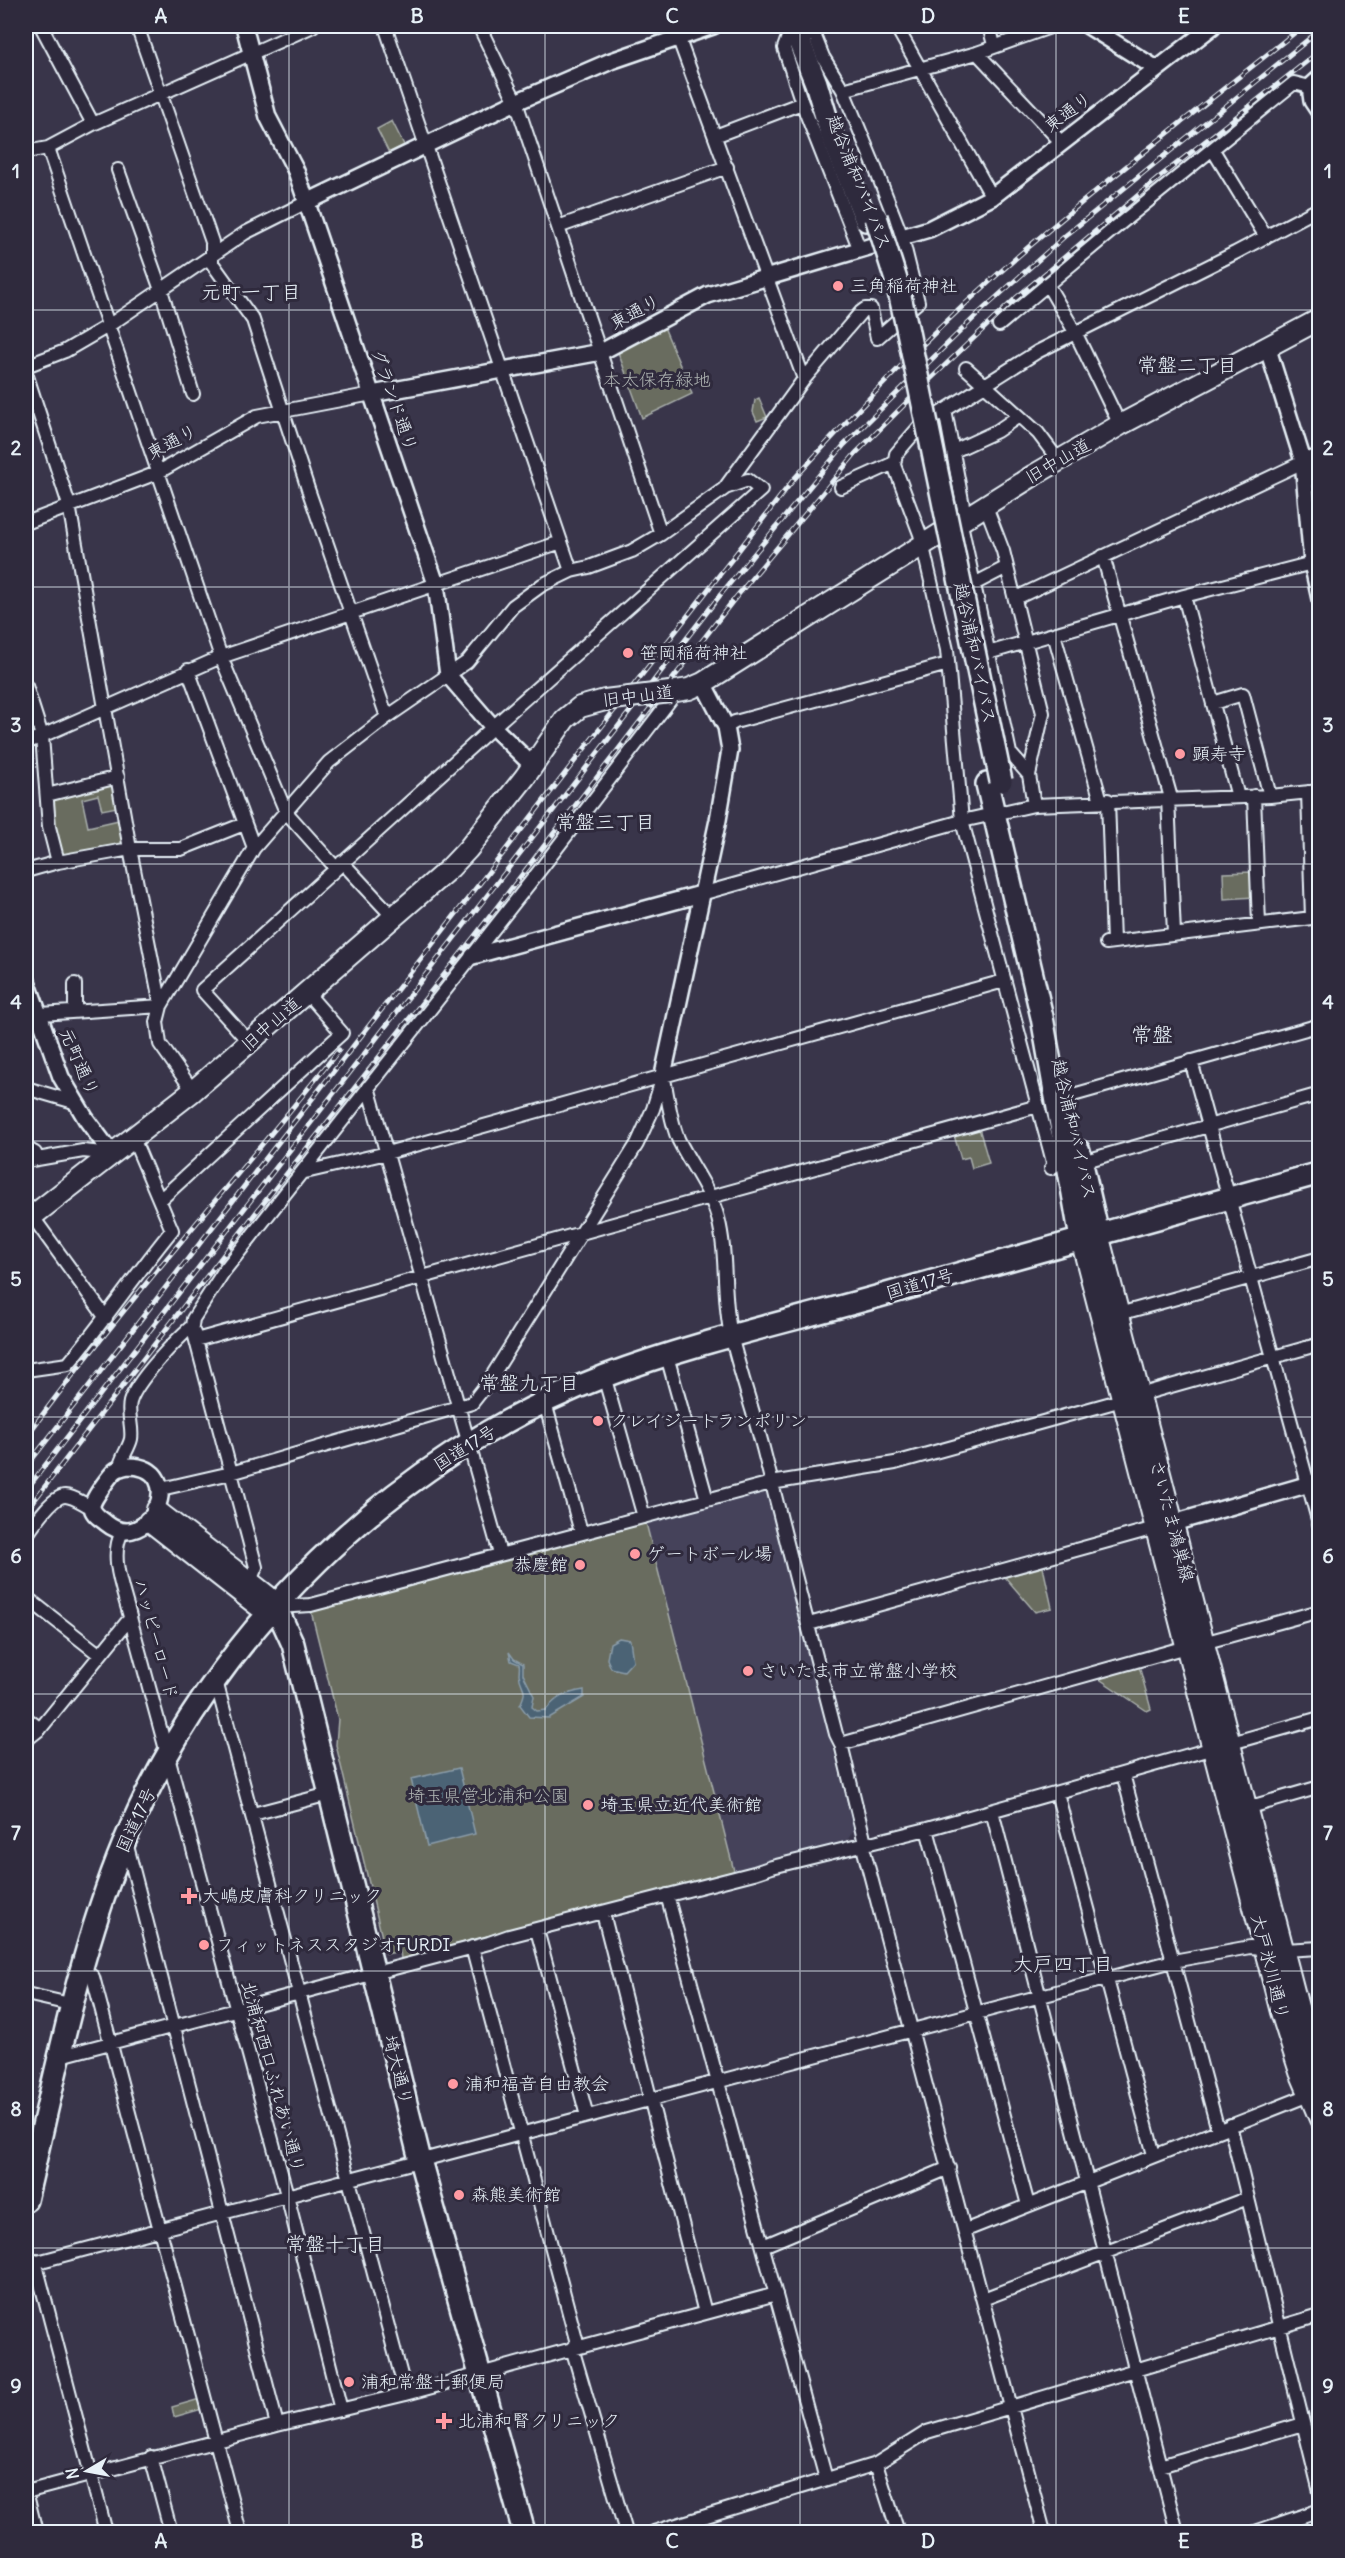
<svg xmlns="http://www.w3.org/2000/svg" width="1345" height="2558" font-family="Delius,'Klee One',sans-serif">
  <rect width="100%" height="100%" fill="#39354a"/>
  <filter id="ink" filterUnits="userSpaceOnUse"><feTurbulence type="fractalNoise" baseFrequency=".0167" numOctaves="2"/><feDisplacementMap in="SourceGraphic" scale="12" xChannelSelector="R" yChannelSelector="G"/><feConvolveMatrix kernelMatrix="1 2 1 2 8 2 1 2 1" color-interpolation-filters="sRGB"/></filter>
  <g filter="url(#ink)">
    <!-- built -->
    <path fill="#44425a" d="M761,1489L767,1493L854,1830L845,1843L734,1871L645,1519Z"/>
    <!-- green -->
    <path fill="#696c5e" stroke="#a8aeab" stroke-width="1.5" d="M392,121L404,145L389,153L377,129Z
      M664,327L692,394L642,418L618,352Z
      M759,398L767,417L757,421L753,412L755,400Z
      M112,781L117,807L102,810L98,795L82,799L88,827L119,820L124,844L60,857L52,825L51,797Z
      M1252,872L1254,897L1224,899L1223,873Z
      M979,1128L989,1163L972,1168L969,1157L961,1159L954,1135Z
      M645,1519L734,1871L401,1959L400,1951L386,1954L336,1745L338,1719L310,1607Z
      M1043,1567L1052,1608L1035,1612L1005,1577Z
      M1139,1666L1151,1709L1147,1711L1098,1678Z
      M200,2399L202,2409L174,2417L172,2407Z"/>
    <!-- water -->
    <path fill="#4b6375" stroke="#8a9ca9" stroke-width="1.5" d="M619,1638L630,1640L633,1661L624,1671L611,1668L607,1659L610,1643Z
      M509,1652L514,1659L523,1664V1674L534,1696L532,1707L537,1711L546,1710C557,1696 566,1693 584,1690V1697L549,1718L529,1717L520,1705C529,1686 521,1691 519,1674C519,1671 520,1667 519,1664L511,1661Z
      M459,1768L475,1834L427,1846L411,1779Z"/>
    <g fill="none" stroke-linecap="round" stroke-linejoin="round">
      <defs>
        <path id="minor" d="M41,26L93,124
          M137,26L212,242V263L253,320L308,489L387,717
          M385,26L571,571
          M479,26L516,102L661,534
          M674,26L804,379
          M792,26L784,48L802,103L860,250
          M896,26L992,197
          M989,26L994,45
          M977,53L1061,142
          M843,90L977,53L1053,26
          M715,136L802,103
          M48,148L221,657L286,812L336,868
          M1213,150L1266,237
          M26,152L48,148L93,124L313,26
          M118,170L161,290L193,394
          M1320,208L1235,253L1037,352L920,426L896,454L894,465L920,534L947,650L962,821L1034,805L1270,796L1320,791
          M558,227L727,167
          M1047,284L1075,332L1120,425
          M999,325L1116,227L1294,83L1310,87
          M26,366L65,351L108,326L245,233L307,202
          M966,368L1038,433L1059,461
          M26,373L69,505L130,849L161,1006L157,1022L160,1044L193,1091
          M945,410L965,516
          M954,451L997,431L1019,416
          M841,487L894,463
          M985,504L1003,551L1043,713L1029,775L1034,805
          M960,519L1010,753L1029,775
          M26,523L157,473L257,416L372,394
          M1103,556L1171,798
          M974,584L1007,567
          M1184,596L1238,797
          M1016,598L1320,454
          M1054,634L1101,801
          M988,653L1184,596L1320,561
          M188,670L254,848
          M26,686L42,736L49,827L58,862
          M1213,703L1243,694L1270,796
          M726,727L735,722L948,664
          M26,743L221,657L561,542
          M1308,792L1312,918
          M47,795L118,777
          M1254,796L1259,924
          M1168,798L1174,934
          M1108,800L1113,942
          M342,862L394,918
          M26,871L58,862L130,849H181L244,824
          M701,894L962,821L1049,1147L1054,1166L1051,1168
          M1106,943L1320,917
          M75,1011V984
          M26,1015L161,1006L254,848L329,762L387,717L467,662L513,606L542,585L571,571L589,567L632,551L661,534L724,489L804,379L861,312L865,309H871L877,338L918,302L902,237L874,165L843,90L823,57L815,37L794,26
          M250,1043L202,990L493,727L761,490L748,480L725,488
          M1191,1061L1320,1527
          M663,1075C668,1095 670,1122 679,1141C692,1167 710,1189 718,1218C728,1256 722,1296 731,1335C740,1373 753,1410 763,1448C787,1544 811,1638 836,1734L841,1744L864,1839V1851L1044,2532
          M368,1087L500,1554
          M26,1088L74,1102
          M1066,1097L1320,1025
          M26,1148L35,1153L37,1158
          M26,1161L83,1151L112,1154
          M1082,1162L1320,1094
          M301,1173L387,1153L1004,981
          M160,1200L342,1033L307,993
          M32,1216L106,1318
          M1119,1314L1320,1258
          M194,1333L256,1567L250,1581
          M196,1340L1038,1106
          M667,1356L707,1500
          M26,1370L68,1364C104,1321 136,1274 172,1230L133,1138
          M604,1376L644,1517
          M1139,1395L1320,1344
          M545,1403L581,1532
          M119,1469C122,1456 129,1448 131,1439C133,1427 127,1414 130,1402C136,1381 175,1341 192,1326L193,1319L224,1271L543,866L677,691
          M161,1489L231,1473L472,1403L487,1384L637,1144L653,1109L663,1076
          M122,1532C108,1558 125,1594 131,1621L287,2195L341,2410
          M26,1536C33,1526 52,1496 65,1496C73,1496 84,1504 91,1507
          M26,1597L100,1655
          M276,1607L311,1605L771,1483L895,1463L1122,1400
          M809,1624L1155,1528
          M1203,1643L1320,1611
          M216,1681L406,2394
          M26,1718L40,1729
          M26,1740L40,1729L127,1622L131,1621
          M841,1744L1186,1647
          M1123,1774L1218,2130
          M1057,1793L1154,2155
          M1247,1808L1320,1787
          M992,1811L1177,2532
          M253,1814L329,1794
          M927,1829L1028,2205
          M126,1842L277,2425
          M667,1895L826,2479
          M603,1913L705,2313
          M537,1930L587,2116
          M472,1947L578,2347
          M83,1970L93,1977L240,2532
          M26,1994L74,2005
          M61,2056L489,1943L509,1936L754,1873L772,1867L927,1829L1320,1718
          M1230,2125L1320,2492
          M966,2230L1309,2095
          M763,2246L949,2168
          M35,2261L106,2532
          M26,2265L1173,1961L1250,1947L1284,1950L1320,1948
          M983,2299L1248,2198
          M572,2348L626,2532
          M151,2457L171,2532
          M876,2464L898,2532
          M1160,2466L1303,2424
          M26,2491L36,2532
          M26,2492L277,2425L406,2394L776,2294
          M654,2532L876,2464L927,2432L1320,2315
          M1255,2532L1320,2510"/>
        <path id="tertiary" d="M244,26L268,117L296,171L436,584L448,675L493,727L533,766
          M1088,26L1157,69
          M1320,78L1310,87L1312,101L1320,113
          M307,202L516,102L611,61L713,26
          M1267,346L1303,461L1312,563L1320,599
          M372,394L601,352L708,295L929,229L992,197L1213,26
          M473,956L701,894
          M26,978L61,1077L86,1119L112,1154
          M663,1075L718,820L730,750L726,727L703,683
          M128,1466C191,1466 149,1558 106,1523C100,1518 92,1514 92,1506C92,1500 110,1475 115,1471C118,1468 124,1467 128,1466Z
          M1163,1526L1320,1481"/>
        <path id="secondary" d="M156,1509L250,1581L268,1595L276,1607
          M148,1521L258,1607H276"/>
        <path id="primary" d="M670,692L689,689L703,683L1034,475L1120,425L1320,319
          M26,1221L193,1091L450,868L468,849L525,777L565,719L580,707L605,700
          M1098,1234L1298,2007L1320,2076
          M1081,1239L1281,2012L1300,2072L1320,2119"/>
        <path id="trunk" d="M793,26L816,83L831,133L866,220
          M987,784L1042,1017L1081,1239
          M1079,1151L1098,1234
          M276,1607L293,1644L420,2160L524,2532
          M26,2200C54,2083 78,1954 124,1843C211,1634 394,1456 605,1376C695,1342 791,1321 883,1295C1029,1254 1174,1213 1320,1173"/>
      </defs>
      <!-- minor casing -->
      <use href="#minor" stroke="#e8f1f8" stroke-width="16"/>
      <!-- tertiary casing -->
      <use href="#tertiary" stroke="#e8f1f8" stroke-width="20"/>
      <!-- secondary casing -->
      <use href="#secondary" stroke="#e8f1f8" stroke-width="22"/>
      <!-- primary casing -->
      <use href="#primary" stroke="#e8f1f8" stroke-width="24"/>
      <!-- trunk casing -->
      <use href="#trunk" stroke="#e8f1f8" stroke-width="26"/>
      <!-- minor -->
      <use href="#minor" stroke="#2f2a3d" stroke-width="12"/>
      <!-- tertiary -->
      <use href="#tertiary" stroke="#2f2a3d" stroke-width="15"/>
      <!-- secondary -->
      <use href="#secondary" stroke="#2f2a3d" stroke-width="18"/>
      <!-- primary -->
      <use href="#primary" stroke="#2f2a3d" stroke-width="20"/>
      <!-- trunk -->
      <use href="#trunk" stroke="#2f2a3d" stroke-width="21"/>
      <defs>
        <path id="rail" d="M26,1437C123,1304 236,1180 339,1050
          M26,1467L794,479C874,390 959,305 1051,228C1133,159 1219,93 1303,26
          M26,1490L721,594L844,445L980,312L1065,236L1320,30
          M26,1511L258,1210L474,937L732,602L855,454L921,388L1016,298L1161,176L1320,51"/>
      </defs>
      <!-- rail casing -->
      <use href="#rail" stroke="#e8f1f8" stroke-width="5"/>
      <!-- rail -->
      <use href="#rail" stroke="#2f2a3d" stroke-width="3" stroke-dasharray="9" stroke-linecap="butt"/>
      <defs>
        <path id="primary-bridge" d="M605,700L670,692"/>
        <path id="trunk-bridge" d="M876,217L897,283L907,327L1001,781"/>
      </defs>
      <!-- primary-bridge casing -->
      <use href="#primary-bridge" stroke="#e8f1f8" stroke-width="24" stroke-linecap="butt"/>
      <!-- trunk-bridge casing -->
      <use href="#trunk-bridge" stroke="#e8f1f8" stroke-width="26" stroke-linecap="butt"/>
      <!-- primary-bridge -->
      <use href="#primary-bridge" stroke="#2f2a3d" stroke-width="20"/>
      <!-- trunk-bridge -->
      <use href="#trunk-bridge" stroke="#2f2a3d" stroke-width="21"/>
    </g>
  </g>
  <!-- grid -->
  <path fill="none" stroke="#e8f1f8" stroke-width="1.5" stroke-opacity="0.55" d="M289,26V2532M545,26V2532M800,26V2532M1056,26V2532M26,310H1320M26,587H1320M26,864H1320M26,1141H1320M26,1417H1320M26,1694H1320M26,1971H1320M26,2248H1320"/>
  <!-- markers -->
  <g fill="#ff9aa2" stroke="#2f2a3d" stroke-width="2">
    <circle cx="838" cy="286" r="6"/>
    <circle cx="628" cy="653" r="6"/>
    <circle cx="1180" cy="754" r="6"/>
    <circle cx="598" cy="1421" r="6"/>
    <circle cx="635" cy="1554" r="6"/>
    <circle cx="580" cy="1565" r="6"/>
    <circle cx="748" cy="1671" r="6"/>
    <circle cx="588" cy="1805" r="6"/>
    <path d="M186 1887h6v6h6v6h-6v6h-6v-6h-6v-6h6z"/>
    <circle cx="204" cy="1945" r="6"/>
    <circle cx="453" cy="2084" r="6"/>
    <circle cx="459" cy="2195" r="6"/>
    <circle cx="349" cy="2382" r="6"/>
    <path d="M441 2412h6v6h6v6h-6v6h-6v-6h-6v-6h6z"/>
  </g>
  <g text-anchor="middle" stroke-width="6" stroke-linejoin="round" paint-order="stroke">
    <!-- street labels -->
    <g font-size="18" fill="#e8f1f8" stroke="#2f2a3d">
      <text transform="translate(1068 112) rotate(-37)" y="6">東通り</text>
      <text transform="translate(859 182) rotate(68)" y="6">越谷浦和バイパス</text>
      <text transform="translate(635 312) rotate(-28)" y="6">東通り</text>
      <text transform="translate(394 400) rotate(71)" y="6">グランド通り</text>
      <text transform="translate(172 442) rotate(-28)" y="6">東通り</text>
      <text transform="translate(1058 461) rotate(-30)" y="6">旧中山道</text>
      <text transform="translate(975 653) rotate(78)" y="6">越谷浦和バイパス</text>
      <text transform="translate(638 696) rotate(-7)" y="6">旧中山道</text>
      <text transform="translate(271 1024) rotate(-41)" y="6">旧中山道</text>
      <text transform="translate(79 1062) rotate(66)" y="6">元町通り</text>
      <text transform="translate(1074 1129) rotate(77)" y="6">越谷浦和バイパス</text>
      <text transform="translate(920 1284) rotate(-16)" y="6">国道17号</text>
      <text transform="translate(465 1448) rotate(-32)" y="6">国道17号</text>
      <text transform="translate(1172 1521) rotate(75)" y="6">さいたま鴻巣線</text>
      <text transform="translate(156 1639) rotate(75)" y="6">ハッピーロード</text>
      <text transform="translate(136 1820) rotate(-65)" y="6">国道17号</text>
      <text transform="translate(1270 1967) rotate(76)" y="6">大戸氷川通り</text>
      <text transform="translate(398 2070) rotate(76)" y="6">埼大通り</text>
      <text transform="translate(273 2077) rotate(75)" y="6">北浦和西口ふれあい通り</text>
    </g>
    <!-- poi labels -->
    <g font-size="18" fill="#e8f1f8" stroke="#2f2a3d" text-anchor="start">
      <text x="850" y="292">三角稲荷神社</text>
      <text x="640" y="659">笹岡稲荷神社</text>
      <text x="1192" y="760">顕寿寺</text>
      <text x="610" y="1427">クレイジートランポリン</text>
      <text x="647" y="1560">ゲートボール場</text>
      <text x="568" y="1571" text-anchor="end">恭慶館</text>
      <text x="760" y="1677">さいたま市立常盤小学校</text>
      <text x="600" y="1811">埼玉県立近代美術館</text>
      <text x="202" y="1902">大嶋皮膚科クリニック</text>
      <text x="216" y="1951">フィットネススタジオFURDI</text>
      <text x="465" y="2090">浦和福音自由教会</text>
      <text x="471" y="2201">森熊美術館</text>
      <text x="361" y="2388">浦和常盤十郵便局</text>
      <text x="458" y="2427">北浦和腎クリニック</text>
    </g>
    <!-- park labels -->
    <g font-size="18" fill="#afb5b3" stroke="#2f2a3d">
      <text x="657" y="386">本太保存緑地</text>
      <text x="488" y="1802">埼玉県営北浦和公園</text>
    </g>
    <!-- neighbourhood labels -->
    <g font-size="20" fill="#e8f1f8" stroke="#2f2a3d">
      <text x="251" y="299">元町一丁目</text>
      <text x="1187" y="372">常盤二丁目</text>
      <text x="605" y="829">常盤三丁目</text>
      <text x="529" y="1390">常盤九丁目</text>
      <text x="1063" y="1971">大戸四丁目</text>
      <text x="335" y="2251">常盤十丁目</text>
    </g>
    <!-- quarter labels -->
    <g font-size="21" fill="#e8f1f8" stroke="#2f2a3d">
      <text x="1152" y="1042">常盤</text>
    </g>
  </g>
  <!-- margin -->
  <rect width="1345" height="2558" fill="none" stroke="#2f2a3d" stroke-width="66"/>
  <!-- north arrow -->
  <g transform="translate(87 2471) rotate(260)" stroke="#2f2a3d" stroke-width="4.5" paint-order="stroke">
  <path d="M0-4.5L10 22L0 15L-10 22Z" fill="#e8f1f8"/>
  <text y="-9" font-size="16" font-weight="bold" text-anchor="middle" fill="#e8f1f8">N</text>
  </g>
  <rect x="33" y="33" width="1279" height="2492" fill="none" stroke="#e8f1f8" stroke-width="2"/>
  <g font-size="20" text-anchor="middle" font-weight="bold" fill="#e8f1f8">
    <text x="161" y="23">A</text>
    <text x="417" y="23">B</text>
    <text x="672" y="23">C</text>
    <text x="928" y="23">D</text>
    <text x="1184" y="23">E</text>
    <text x="16" y="178">1</text>
    <text x="1328" y="178">1</text>
    <text x="16" y="455">2</text>
    <text x="1328" y="455">2</text>
    <text x="16" y="732">3</text>
    <text x="1328" y="732">3</text>
    <text x="16" y="1009">4</text>
    <text x="1328" y="1009">4</text>
    <text x="16" y="1286">5</text>
    <text x="1328" y="1286">5</text>
    <text x="16" y="1563">6</text>
    <text x="1328" y="1563">6</text>
    <text x="16" y="1840">7</text>
    <text x="1328" y="1840">7</text>
    <text x="16" y="2116">8</text>
    <text x="1328" y="2116">8</text>
    <text x="16" y="2393">9</text>
    <text x="1328" y="2393">9</text>
    <text x="161" y="2548">A</text>
    <text x="417" y="2548">B</text>
    <text x="672" y="2548">C</text>
    <text x="928" y="2548">D</text>
    <text x="1184" y="2548">E</text>
  </g>
</svg>
